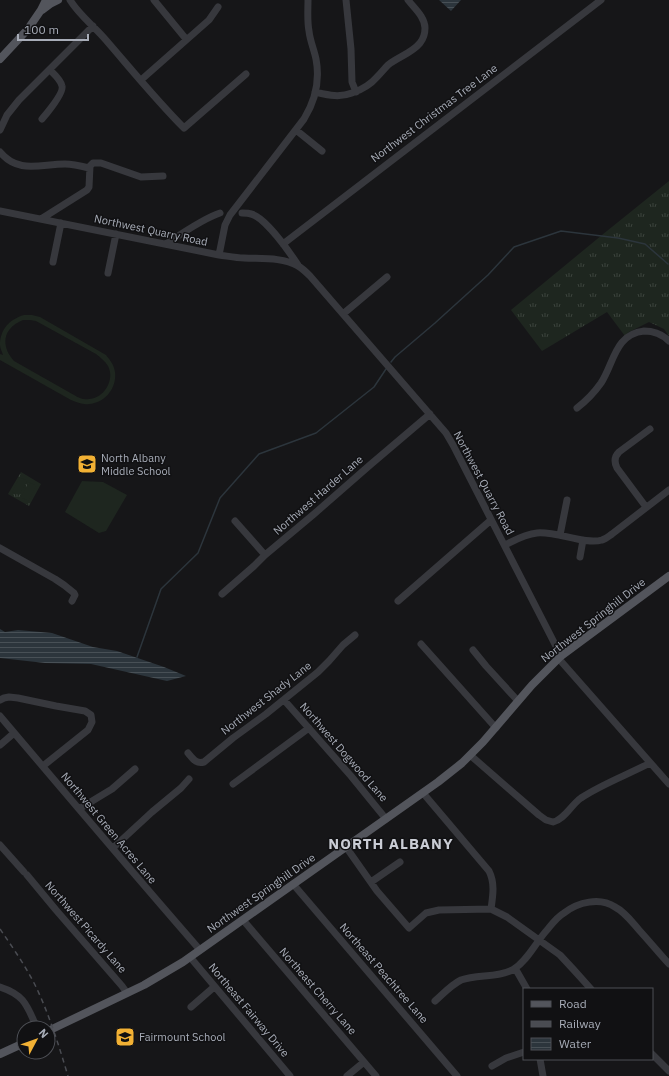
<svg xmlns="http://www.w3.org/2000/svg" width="669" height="1076" font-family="'IBM Plex Sans',sans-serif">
  <defs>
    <pattern id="grass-tufts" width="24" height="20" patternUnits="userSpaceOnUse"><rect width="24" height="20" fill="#1e261f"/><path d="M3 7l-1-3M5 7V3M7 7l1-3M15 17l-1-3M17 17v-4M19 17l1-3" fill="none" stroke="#3c433d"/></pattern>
    <pattern id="water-rules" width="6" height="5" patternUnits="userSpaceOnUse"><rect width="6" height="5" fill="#2c353c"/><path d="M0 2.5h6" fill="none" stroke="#485056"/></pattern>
  </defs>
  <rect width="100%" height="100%" fill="#161618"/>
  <!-- grass -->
  <path fill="url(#grass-tufts)" d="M669,181V336L664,329L649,322L629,332L625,336L607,312L542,351L511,310L602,235Z
    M21,472L41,484L29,506L8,494Z"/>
  <!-- pitch -->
  <path fill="#1e261f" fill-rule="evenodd" d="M24,315H32L40,317L106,355C110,360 114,365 115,372C117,388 105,403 89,404C82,405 77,402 71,400L0,360V354L3,355C2,352 0,348 0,345C0,329 10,319 24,315ZM23,320H30L36,321L96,354C101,358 105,361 108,366C115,379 105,398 89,399C83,400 79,398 74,395L14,361C0,345 3,328 23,320Z
    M20,477L27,481L19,495L12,492Z
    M82,481L103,482L127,495L106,531L99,533L65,512Z
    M29,482L36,486L28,501L21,497Z"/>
  <!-- water -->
  <path fill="url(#water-rules)" d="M439,0H461L451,11Z
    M0,629L5,632L18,630L52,633L93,647L117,651L164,667L186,676L167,681L91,664L45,663L0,658Z"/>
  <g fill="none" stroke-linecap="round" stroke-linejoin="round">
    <!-- stream -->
    <path stroke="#2c353c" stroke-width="1.5" d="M391,362L395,357L435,323L488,275L514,247L561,231L618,238L645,244L668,264
      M137,657L161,589L198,553L220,498L259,454L316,433L374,387L386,369"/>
    <!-- minor -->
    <path stroke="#37383d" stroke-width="7" d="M70,0C79,15 94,26 105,39C131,69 156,100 184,128L246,74
      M154,0L186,39
      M346,0L351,49L352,82L356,92
      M141,80L209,20L218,7
      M315,92C328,95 339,98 352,93C361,90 371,84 377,77C381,73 384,69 388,65C398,57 412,53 420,43C424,38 425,34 425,28C425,17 414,8 408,0
      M42,119C47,113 64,93 62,86C61,80 54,74 50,70
      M0,130L7,115L19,100L93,26
      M296,130L322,151
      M0,152C18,174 40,164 65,164C73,164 81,166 89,168
      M0,211L219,255C227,256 236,258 244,258C261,259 282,257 298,266C302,268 306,272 310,276L446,433L453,445L561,656
      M242,213C245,213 249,213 251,214C265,217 290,253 298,265
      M41,219L87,190L89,187L90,166L93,163H101L141,177L163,176
      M166,244C181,234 204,218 220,213
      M283,244L601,0
      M219,255L225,225L230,215L304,119C315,101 320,80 316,59C314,49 310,41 309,31C307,21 308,10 308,0
      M53,262L61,223
      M108,273L116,234
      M343,314L387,277
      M577,408C586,401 594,393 601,383C614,363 615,334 644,331C654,331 662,334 669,341
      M646,507L617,468C614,462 614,457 619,452L650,429
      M235,521L265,555
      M560,535L567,500
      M505,545C515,540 525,534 537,533C556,531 585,545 602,540C606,539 609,536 612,534L669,490
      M0,548L55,579L64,585L74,593L75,595L72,601
      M580,557L583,540
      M222,594L254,566L265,555L314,514L370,465L430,414
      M398,601L491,520
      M421,644L496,728
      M473,650L486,666L518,701
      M559,659L669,784
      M0,700L4,698L9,697L18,698L56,706L85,711L91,715L92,722L88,730L43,766
      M284,700L351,776L386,819
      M0,716C66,794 133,873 200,950
      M0,745L14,733
      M188,753C193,759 196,764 204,762L233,738L266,714L318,672L329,661L343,645L355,635
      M470,755L539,815L546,820L553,822C564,820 571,805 581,798C602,784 627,775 650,763
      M233,784L309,728
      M423,793L489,871C495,883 493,895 491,909L507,917L560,955L573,969L591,989
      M79,809L112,789L135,769
      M0,845L24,872
      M346,847L377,891L409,928L426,913L439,910L491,909
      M113,848L152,812L181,788L189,779
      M27,875L56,910L122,986L127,993
      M371,882L400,862
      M293,884L457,1076
      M243,920L376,1076
      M190,957L290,1076
      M515,968L527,989
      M0,987C25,995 27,1006 37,1028
      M435,1001C443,994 451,985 461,980C477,974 499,978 514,969C528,960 536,942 547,930C552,924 557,917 564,913C578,902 600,897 615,907C625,912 632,922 639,930C649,941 659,953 669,964
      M191,1007L214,987
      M652,1054L669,1071
      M540,1059L543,1076
      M492,1066L506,1058L524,1052
      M347,1076L364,1062"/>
    <!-- major -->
    <path stroke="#53555c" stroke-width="8" d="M42,10L50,4L58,0
      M0,59L28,29L41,10L46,0
      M48,1031L144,985L183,962L438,782L462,763L483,742L532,685L561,656L669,576
      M0,1054L24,1043"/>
    <!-- rail -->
    <path stroke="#4a4c52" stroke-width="1.5" stroke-dasharray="5 4" stroke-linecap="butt" d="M0,929C13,948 27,968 37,989C50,1017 59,1046 68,1076"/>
  </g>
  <!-- icons -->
  <defs>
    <symbol id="school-square" viewBox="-11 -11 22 22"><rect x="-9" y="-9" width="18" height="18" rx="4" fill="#f2b134" stroke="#111113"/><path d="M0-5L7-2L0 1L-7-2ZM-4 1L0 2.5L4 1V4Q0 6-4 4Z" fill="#111"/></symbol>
  </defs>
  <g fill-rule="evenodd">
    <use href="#school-square" x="76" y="453" width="22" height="22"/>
    <use href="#school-square" x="114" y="1026" width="22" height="22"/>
  </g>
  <g text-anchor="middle" stroke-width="3" stroke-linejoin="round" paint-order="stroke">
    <!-- street labels -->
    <g font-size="11" fill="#a8adb8" stroke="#111113">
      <text transform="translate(434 113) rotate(-37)" y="4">Northwest Christmas Tree Lane</text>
      <text transform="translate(151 230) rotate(12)" y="4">Northwest Quarry Road</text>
      <text transform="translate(484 483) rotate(62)" y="4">Northwest Quarry Road</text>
      <text transform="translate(318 495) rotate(-41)" y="4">Northwest Harder Lane</text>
      <text transform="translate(593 620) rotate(-38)" y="4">Northwest Springhill Drive</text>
      <text transform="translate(266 698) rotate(-38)" y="4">Northwest Shady Lane</text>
      <text transform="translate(344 752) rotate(49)" y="4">Northwest Dogwood Lane</text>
      <text transform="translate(109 828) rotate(50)" y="4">Northwest Green Acres Lane</text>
      <text transform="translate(261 893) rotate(-35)" y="4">Northwest Springhill Drive</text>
      <text transform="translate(86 927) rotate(49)" y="4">Northwest Picardy Lane</text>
      <text transform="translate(384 973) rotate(49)" y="4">Northeast Peachtree Lane</text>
      <text transform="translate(318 991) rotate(49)" y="4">Northeast Cherry Lane</text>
      <text transform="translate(249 1010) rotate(50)" y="4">Northeast Fairway Drive</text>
    </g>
    <!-- poi labels -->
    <g font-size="11" fill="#a8adb8" stroke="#111113" text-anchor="start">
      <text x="101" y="462">North Albany<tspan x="101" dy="13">Middle School</tspan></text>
      <text x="139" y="1041">Fairmount School</text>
    </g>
    <!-- district labels -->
    <g font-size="15" font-weight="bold" letter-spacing="1" fill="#c9ccd4" stroke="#111113">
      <text x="391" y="849">NORTH ALBANY</text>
    </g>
  </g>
  <!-- legend -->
  <rect x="523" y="988" width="130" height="72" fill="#111113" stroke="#4d4f55"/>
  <rect x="531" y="1001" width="20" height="6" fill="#53555c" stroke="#4d4f55"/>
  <text x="559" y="1008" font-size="12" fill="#a8adb8">Road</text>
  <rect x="531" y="1021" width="20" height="6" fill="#4a4c52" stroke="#4d4f55"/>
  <text x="559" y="1028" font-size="12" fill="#a8adb8">Railway</text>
  <rect x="531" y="1038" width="20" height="12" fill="url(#water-rules)" stroke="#4d4f55"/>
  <text x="559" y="1048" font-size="12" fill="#a8adb8">Water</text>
  <!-- north arrow -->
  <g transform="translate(36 1040) rotate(49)"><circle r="19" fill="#111113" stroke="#4d4f55"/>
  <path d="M0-3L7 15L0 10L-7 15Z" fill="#f2b134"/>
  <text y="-6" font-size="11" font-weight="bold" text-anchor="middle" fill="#a8adb8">N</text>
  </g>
  <!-- scale -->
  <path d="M18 34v6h70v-6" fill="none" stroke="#a8adb8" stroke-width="2"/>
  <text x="24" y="34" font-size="12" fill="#a8adb8" stroke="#111113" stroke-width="3" paint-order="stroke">100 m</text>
</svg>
